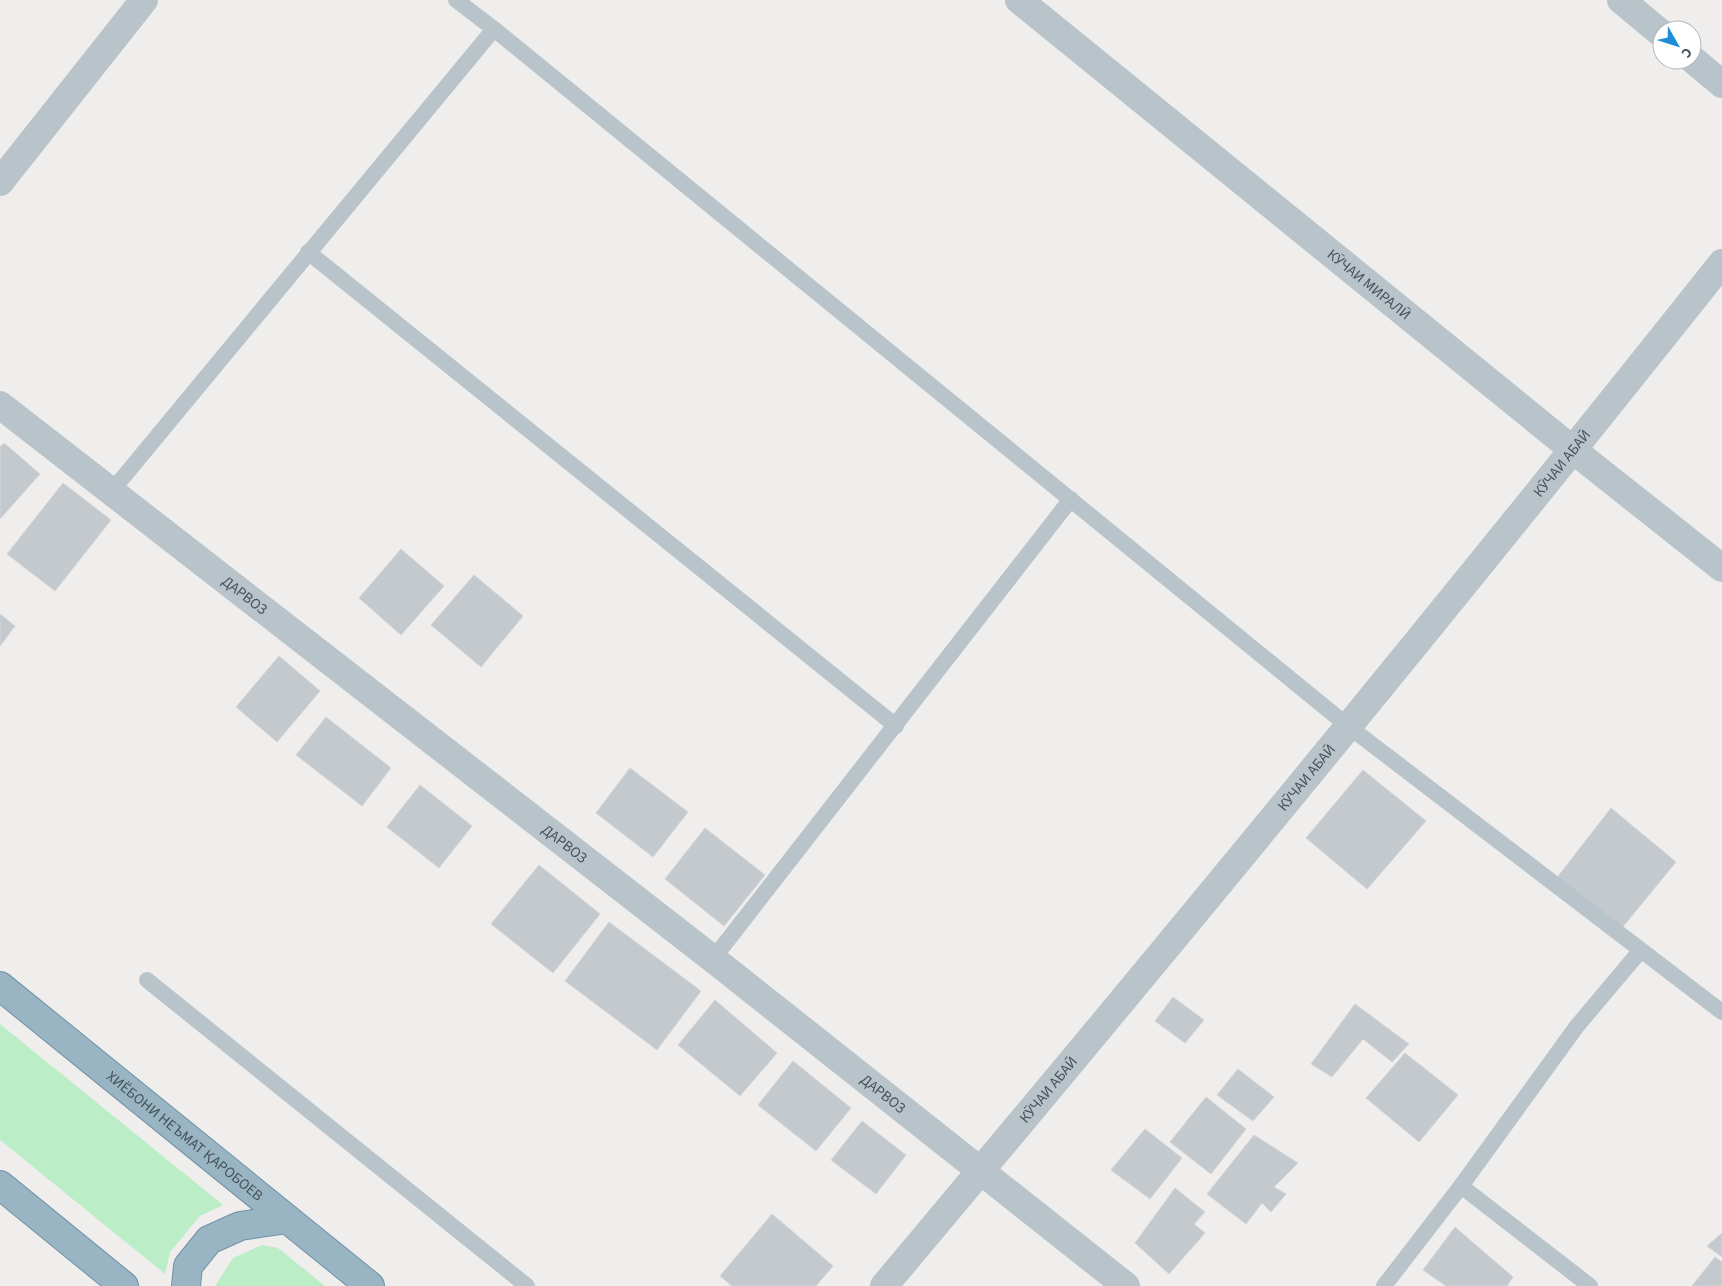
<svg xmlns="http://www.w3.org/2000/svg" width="1722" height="1286" font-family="'Source Sans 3',sans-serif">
  <rect width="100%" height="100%" fill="#f0eded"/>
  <!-- green -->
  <path fill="#bbedc7" d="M0,1024L223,1205L200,1216L170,1252L165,1274L0,1140Z
    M262,1245L278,1248L325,1286H215L233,1258Z"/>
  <!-- building -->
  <path fill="#c4c9cd" stroke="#d1d4d8" d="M4,443L40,474L0,519V447Z
    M63,483L111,520L55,591L7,554Z
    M401,549L444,586L401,635L359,598Z
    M474,575L523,616L481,667L431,625Z
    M0,614L15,626L0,646Z
    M279,656L320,691L277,742L236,707Z
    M326,717L391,768L362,806L296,755Z
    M630,768L688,812L653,857L596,813Z
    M1363,770L1426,821L1367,889L1306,838Z
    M420,785L472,826L439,868L387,827Z
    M1611,808L1676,862L1621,929L1556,879Z
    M705,828L765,875L724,926L665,879Z
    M539,865L600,914L553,973L491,924Z
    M609,922L701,991L657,1050L565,981Z
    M1173,997L1204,1020L1185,1043L1155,1021Z
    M715,1000L777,1053L740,1096L678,1045Z
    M1355,1004L1409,1044L1392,1062L1363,1039L1332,1077L1311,1064Z
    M1405,1053L1458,1095L1419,1142L1366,1098Z
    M793,1061L851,1108L816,1151L758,1105Z
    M1238,1069L1274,1097L1253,1121L1217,1095Z
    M1206,1097L1246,1129L1211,1174L1170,1142Z
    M862,1121L906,1155L876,1194L831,1160Z
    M1145,1129L1182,1158L1150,1199L1111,1170Z
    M1254,1135L1298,1163L1274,1187L1286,1194L1271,1212L1262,1203L1246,1224L1207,1194Z
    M1175,1188L1205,1212L1194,1224L1205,1233L1169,1274L1135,1243Z
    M772,1214L833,1266L816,1286H732L720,1276Z
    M1455,1227L1513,1277L1507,1286H1446L1423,1270Z
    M1722,1233V1257L1707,1246Z
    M1715,1257L1722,1262V1286H1692Z"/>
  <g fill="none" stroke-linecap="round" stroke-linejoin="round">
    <defs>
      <g id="trunk">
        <path id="s4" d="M0,986L370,1286"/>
        <path d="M0,1185L124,1286"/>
        <path d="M186,1286L188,1266L209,1240L240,1226L287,1219"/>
      </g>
    </defs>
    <!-- trunk casing -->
    <use href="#trunk" stroke="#7193a7" stroke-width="30"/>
    <!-- service -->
    <path stroke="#b8c4ca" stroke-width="16" d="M456,0L494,29L1348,726L1722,1012
      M308,252L896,726
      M111,492L494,29
      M713,959L1071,499
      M147,980L527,1286
      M1461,1186L1590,1286
      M1384,1286L1461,1186L1577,1026L1641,950"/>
    <!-- minor -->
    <g stroke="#b8c4ca" stroke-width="28">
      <path id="s1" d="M1019,0L1573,450L1722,568"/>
      <path d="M1621,0L1662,34"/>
      <path d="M1692,59L1722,84"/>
      <path d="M0,182L144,0"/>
      <path id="s2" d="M0,405L713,959L1126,1286"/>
    </g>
    <!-- tertiary -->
    <path stroke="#b8c4ca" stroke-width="28" id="s3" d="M884,1286C1168,948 1448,608 1722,263"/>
    <!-- trunk -->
    <use href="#trunk" stroke="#99b4c3" stroke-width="28"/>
  </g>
  <g text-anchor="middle" stroke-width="4.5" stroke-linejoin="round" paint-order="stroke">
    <!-- street labels -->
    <g font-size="15" fill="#46535a" stroke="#fff">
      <text dy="5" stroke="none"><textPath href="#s1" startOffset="451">КӮЧАИ МИРАЛӢ</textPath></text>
      <text dy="5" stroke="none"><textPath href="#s3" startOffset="1066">КӮЧАИ АБАӢ</textPath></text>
      <text dy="5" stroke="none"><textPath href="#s2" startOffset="310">ДАРВОЗ</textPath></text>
      <text dy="5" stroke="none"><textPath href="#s3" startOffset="661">КӮЧАИ АБАӢ</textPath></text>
      <text dy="5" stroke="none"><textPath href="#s2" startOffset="715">ДАРВОЗ</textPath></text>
      <text dy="5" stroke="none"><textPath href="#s3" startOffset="256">КӮЧАИ АБАӢ</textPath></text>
      <text dy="5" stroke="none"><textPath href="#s2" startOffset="1120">ДАРВОЗ</textPath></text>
      <text dy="5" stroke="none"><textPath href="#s4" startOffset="238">ХИЁБОНИ НЕЪМАТ ҚАРОБОЕВ</textPath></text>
    </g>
  </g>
  <!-- north arrow -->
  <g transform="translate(1677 45) rotate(129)"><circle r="24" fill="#ffffff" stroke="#b5babd"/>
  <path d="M0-4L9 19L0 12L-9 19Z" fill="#1e8dd9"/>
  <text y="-8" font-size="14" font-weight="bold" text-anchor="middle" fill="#46535a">С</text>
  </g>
</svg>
